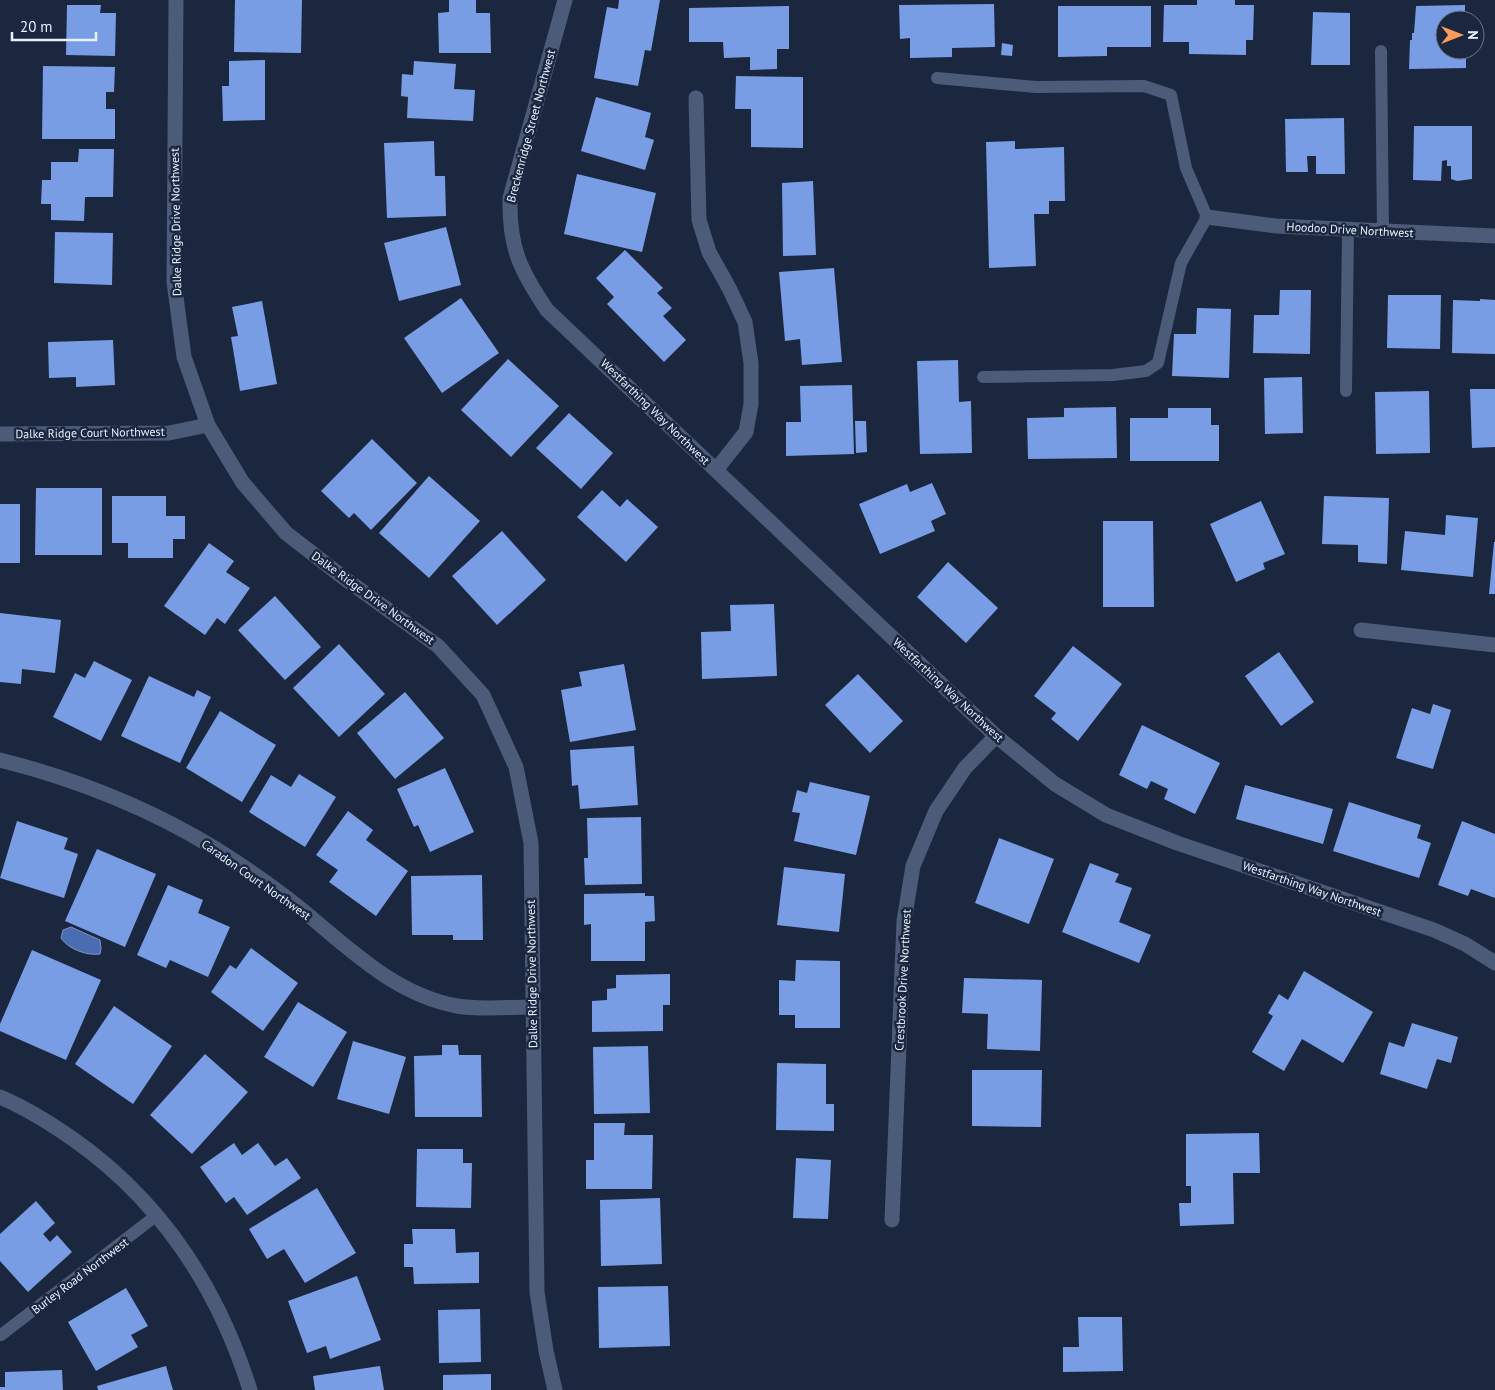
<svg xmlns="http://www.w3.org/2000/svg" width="1495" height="1390" font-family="'PT Sans',sans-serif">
  <rect width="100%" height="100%" fill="#1a273f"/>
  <!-- water -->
  <path fill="#4a6cb0" stroke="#7a94c7" d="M71,927L100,940L101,949L100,954C87,956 68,949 61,938L63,930Z"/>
  <!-- building -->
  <path fill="#789de5" d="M235,0H302L301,53L234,52Z
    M449,0H476V13H490L491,53H439L438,13L449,12Z
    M619,0H660L651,51L645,50L638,86L594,78L607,7L618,9Z
    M1197,0H1235V5H1254L1253,40H1246V55L1189,54V42H1163L1164,5H1197Z
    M994,4L995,47L952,48V57L910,58V38L900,39L899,5Z
    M67,5H101L100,13H116L115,56L66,55Z
    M1465,5V20H1445V50H1466V68L1409,69L1410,40H1412V33H1414L1416,6Z
    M789,6V49H777V69L750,70V57L724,58L723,42H689V8Z
    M1058,6H1151V47H1107V56L1058,57Z
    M1313,12L1350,13V65H1311Z
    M1002,43L1013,45L1012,56L1001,55Z
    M265,60V120L223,121L222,86H229V61Z
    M414,61L456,64L454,89L475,90L473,121L407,118L408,97L401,96L402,74L413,75Z
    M43,66L115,67L114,92H106V109H115V139H42Z
    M736,76L803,77V148L751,147V109H735Z
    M596,97L651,113L645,137L654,140L645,170L581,151Z
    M1344,118L1345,174H1316V156H1307L1308,172H1286L1285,119Z
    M1414,126H1472V179L1457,181L1451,179V166H1447V160L1442,161L1441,181L1413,180Z
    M434,141L435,176H445L446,216L387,218L384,143Z
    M1015,141V149L1064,147L1065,201H1049V214H1034L1036,266L989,268L986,142Z
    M79,149H114L113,197H85L84,221L51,220V204H41L42,180H51V162H78Z
    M577,174L656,193L642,252L564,234Z
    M813,181L816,255L783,256L782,183Z
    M446,227L461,285L399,301L384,243Z
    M55,232L113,233L112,285L54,283Z
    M625,250L663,288L657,293L672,308L663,316L686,340L664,362L607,304L614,297L596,278Z
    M834,268L842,362L802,365L800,339L785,341L779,272Z
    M1280,290H1311L1310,354L1253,353L1254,315H1279Z
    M1388,295H1441L1440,349L1387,348Z
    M461,298L499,353L442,393L404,338Z
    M1480,299L1495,300V354L1452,353L1453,300L1480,301Z
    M262,301L277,384L240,391L231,337L238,336L232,307Z
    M1197,308L1231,309L1229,378L1172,376L1174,334H1196Z
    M113,340L115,385L76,387V377L49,378L48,342Z
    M508,359L559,406L511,457L461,410Z
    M958,360L959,402L971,401L972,453L920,454L917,361Z
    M1302,377L1303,433L1265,434L1264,378Z
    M852,385L854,454L786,456V422H801L800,386Z
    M1470,389H1495V447L1472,448Z
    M1429,391L1430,453L1376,454L1375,392Z
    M1116,407L1117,458L1028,459L1027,418L1064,417V408Z
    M1168,408H1211V425H1219V461H1130V418H1168Z
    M569,413L613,453L581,489L536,448Z
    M855,421H866L867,452L856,453Z
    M372,439L417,483L371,530L354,513L349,518L321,491Z
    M429,476L480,521L429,578L379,533Z
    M932,483L946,514L931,521L935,531L880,554L859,504L907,484L910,492Z
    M36,488H102V555H35Z
    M602,490L620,507L627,499L658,527L626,562L577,517Z
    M112,496H166V516H185V539H173V558H128V543H112Z
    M1324,496L1389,498L1387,564L1358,562V545L1322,544Z
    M1261,501L1285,554L1263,563L1265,569L1236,582L1210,524Z
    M0,504H20V563H0Z
    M1446,515L1478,518L1473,577L1401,570L1405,531L1445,535Z
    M1103,521H1153L1154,607H1103Z
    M502,531L546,580L497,625L452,576Z
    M1494,542H1495V594H1489Z
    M209,543L234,561L226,572L250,588L225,624L217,618L205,635L164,606Z
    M948,562L998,608L966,643L917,597Z
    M275,596L321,647L285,680L238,630Z
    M774,604L777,676L702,679L701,632L731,631L730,605Z
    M0,613L61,620L55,673L22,669L21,684L0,682Z
    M339,644L385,694L339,737L293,688Z
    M1073,646L1122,684L1078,741L1051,719L1056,713L1034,696Z
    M1279,652L1314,702L1281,726L1245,676Z
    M94,661L132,680L101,741L53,717L75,673L85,678Z
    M624,664L636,730L570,742L561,690L582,686L579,672Z
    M858,674L903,721L870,753L825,705Z
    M149,676L194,697L197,690L211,697L180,763L121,736Z
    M405,692L444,738L395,779L357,733Z
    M1433,704L1451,710L1433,769L1396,758L1412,708L1430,714Z
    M220,711L276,745L242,802L186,768Z
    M1142,725L1220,763L1195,814L1164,799L1168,789L1151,781L1147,789L1119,775Z
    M634,746L638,805L580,809L578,785L572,786L570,750Z
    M445,768L474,832L430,852L418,825L414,827L397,789Z
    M299,774L336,797L305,847L249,812L271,775L291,787Z
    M810,782L870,796L856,855L794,841L800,813L792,812L797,790L807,793Z
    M1245,785L1333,809L1323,844L1236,819Z
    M1349,802L1421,825L1417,838L1431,843L1419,878L1333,851Z
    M348,811L373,830L366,840L408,871L376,916L329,882L338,870L316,855Z
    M641,817L642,884L585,885L584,858H588L587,818Z
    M17,821L68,838L64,849L78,854L64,898L0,878Z
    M1462,821L1495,834V898L1471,889L1468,896L1438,885Z
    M999,838L1054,859L1029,924L975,903Z
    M97,849L156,874L125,947L65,921Z
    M1090,863L1119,874L1115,882L1132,888L1119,922L1151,935L1139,963L1062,932Z
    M784,867L845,874L839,932L777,925Z
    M482,875L483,940H453V935H412L411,876Z
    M168,885L203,900L198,913L230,927L208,977L170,960L166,968L137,955Z
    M645,893V896H654L655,921L645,922V961H591V924L584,925V894Z
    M251,948L298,983L263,1031L211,992L230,965L236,969Z
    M32,950L101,980L66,1060L0,1031V1024Z
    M796,960L840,961V1028H795V1015H779V980L795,981Z
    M1304,971L1373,1012L1343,1063L1302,1039L1284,1071L1252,1052L1273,1016L1268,1013L1279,994L1288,1000Z
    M670,974V1005H663V1031L592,1032V1001L607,1000V989L616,988V975Z
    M964,978L1042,980L1040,1051L987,1049L988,1014L962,1013Z
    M298,1002L347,1032L313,1087L264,1057Z
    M114,1006L172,1046L133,1104L75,1064Z
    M1412,1023L1458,1037L1451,1063L1437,1059L1427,1089L1380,1074L1389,1042L1404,1047Z
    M353,1041L406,1057L389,1114L337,1099Z
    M442,1045H458L459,1055H481L482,1117H415L414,1056L442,1055Z
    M648,1046L650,1113L594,1114L593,1047Z
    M205,1054L248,1092L192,1154L150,1115Z
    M777,1063L826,1064V1104H834V1131L776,1130Z
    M972,1070H1042L1041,1127L972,1126Z
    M594,1123H625L624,1135H653L652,1189H586V1160H594Z
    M1259,1133L1260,1173H1233L1234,1224L1180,1226L1179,1203H1191V1186H1186V1134Z
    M234,1143L242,1155L258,1143L275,1166L287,1158L301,1178L247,1215L234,1197L226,1203L200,1167Z
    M417,1149H463V1163H472L471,1208L416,1207Z
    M796,1158L831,1160L828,1219L793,1218Z
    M317,1188L356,1253L305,1283L284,1249L267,1259L249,1229Z
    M660,1198L662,1264L601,1266L600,1200Z
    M36,1201L55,1223L43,1234L50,1242L57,1235L72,1252L28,1292L0,1261V1234Z
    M412,1229H455L456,1253L479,1252V1283L414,1284L413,1267H404V1244H413Z
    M357,1276L381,1340L330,1359L326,1346L307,1353L288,1301Z
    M668,1286L670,1346L599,1348L598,1287Z
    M126,1288L148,1326L131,1335L138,1347L96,1371L68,1322Z
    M480,1309L481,1362L439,1363L438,1310Z
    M1078,1317H1122L1123,1371L1063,1372V1347H1079Z
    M166,1366L173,1390H98L97,1386Z
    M380,1366L384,1390H315L313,1376Z
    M62,1370L63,1390H0V1387H5V1372Z
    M491,1374V1390H443V1375Z"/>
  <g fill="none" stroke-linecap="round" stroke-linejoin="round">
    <!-- lane -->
    <path stroke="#4c5b77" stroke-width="12" d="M1381,51L1383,231
      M937,78L1036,87L1144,86L1171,95L1186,168L1207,217L1181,263L1158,363L1146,371L1113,375L983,377
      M1346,391L1348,230
      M1,1335L157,1215"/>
    <!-- street -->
    <path stroke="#4c5b77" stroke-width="15" d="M176,0L174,282L184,357L208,425L243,483L286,533L344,578L438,646L483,695L516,767L531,843L537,1292L546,1351L555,1390
      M565,0L510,198C509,248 520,270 547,310L996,736L1055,784L1106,815L1177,843L1434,930L1465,944L1495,963
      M696,98L699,220L709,252L729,288L745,322L751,363V404L746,432L716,470
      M1207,217L1276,226L1495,236
      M0,434L169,433L208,425
      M1361,630L1495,645
      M0,760C76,779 149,808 216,849C243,866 271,885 296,905C346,945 392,994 457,1006C478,1010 511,1007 533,1007
      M0,1097C26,1108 50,1123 73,1139C161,1201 218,1288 250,1390
      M892,1220L904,921L913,866L936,811L965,768L996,736"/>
  </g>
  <g text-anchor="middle" stroke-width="5" stroke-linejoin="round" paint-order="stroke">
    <!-- street labels -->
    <g font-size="12" fill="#e9f0fe" stroke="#1a273f">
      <text transform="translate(531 126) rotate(-75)" y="4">Breckenridge Street Northwest</text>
      <text transform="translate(176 222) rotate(-91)" y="4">Dalke Ridge Drive Northwest</text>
      <text transform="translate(1350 230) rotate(3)" y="4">Hoodoo Drive Northwest</text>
      <text transform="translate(655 412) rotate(44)" y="4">Westfarthing Way Northwest</text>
      <text transform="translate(90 433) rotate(-1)" y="4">Dalke Ridge Court Northwest</text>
      <text transform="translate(373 598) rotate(36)" y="4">Dalke Ridge Drive Northwest</text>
      <text transform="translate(948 690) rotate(43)" y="4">Westfarthing Way Northwest</text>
      <text transform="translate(256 880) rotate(35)" y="4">Caradon Court Northwest</text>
      <text transform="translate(1312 889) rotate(19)" y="4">Westfarthing Way Northwest</text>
      <text transform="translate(532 974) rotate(-91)" y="4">Dalke Ridge Drive Northwest</text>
      <text transform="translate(903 980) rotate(-87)" y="4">Crestbrook Drive Northwest</text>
      <text transform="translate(80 1276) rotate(-37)" y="4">Burley Road Northwest</text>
    </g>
  </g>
  <!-- north arrow -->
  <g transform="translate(1460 35) rotate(90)"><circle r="24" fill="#1a273f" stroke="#6d778b"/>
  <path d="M0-4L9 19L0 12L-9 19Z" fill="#fe9b59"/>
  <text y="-8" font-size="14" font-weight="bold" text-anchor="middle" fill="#e9f0fe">N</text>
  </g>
  <!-- scale -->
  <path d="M12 32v8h84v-8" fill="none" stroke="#e9f0fe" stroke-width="2.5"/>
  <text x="20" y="32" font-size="15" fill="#e9f0fe" stroke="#1a273f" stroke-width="4" paint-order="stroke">20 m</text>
</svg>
